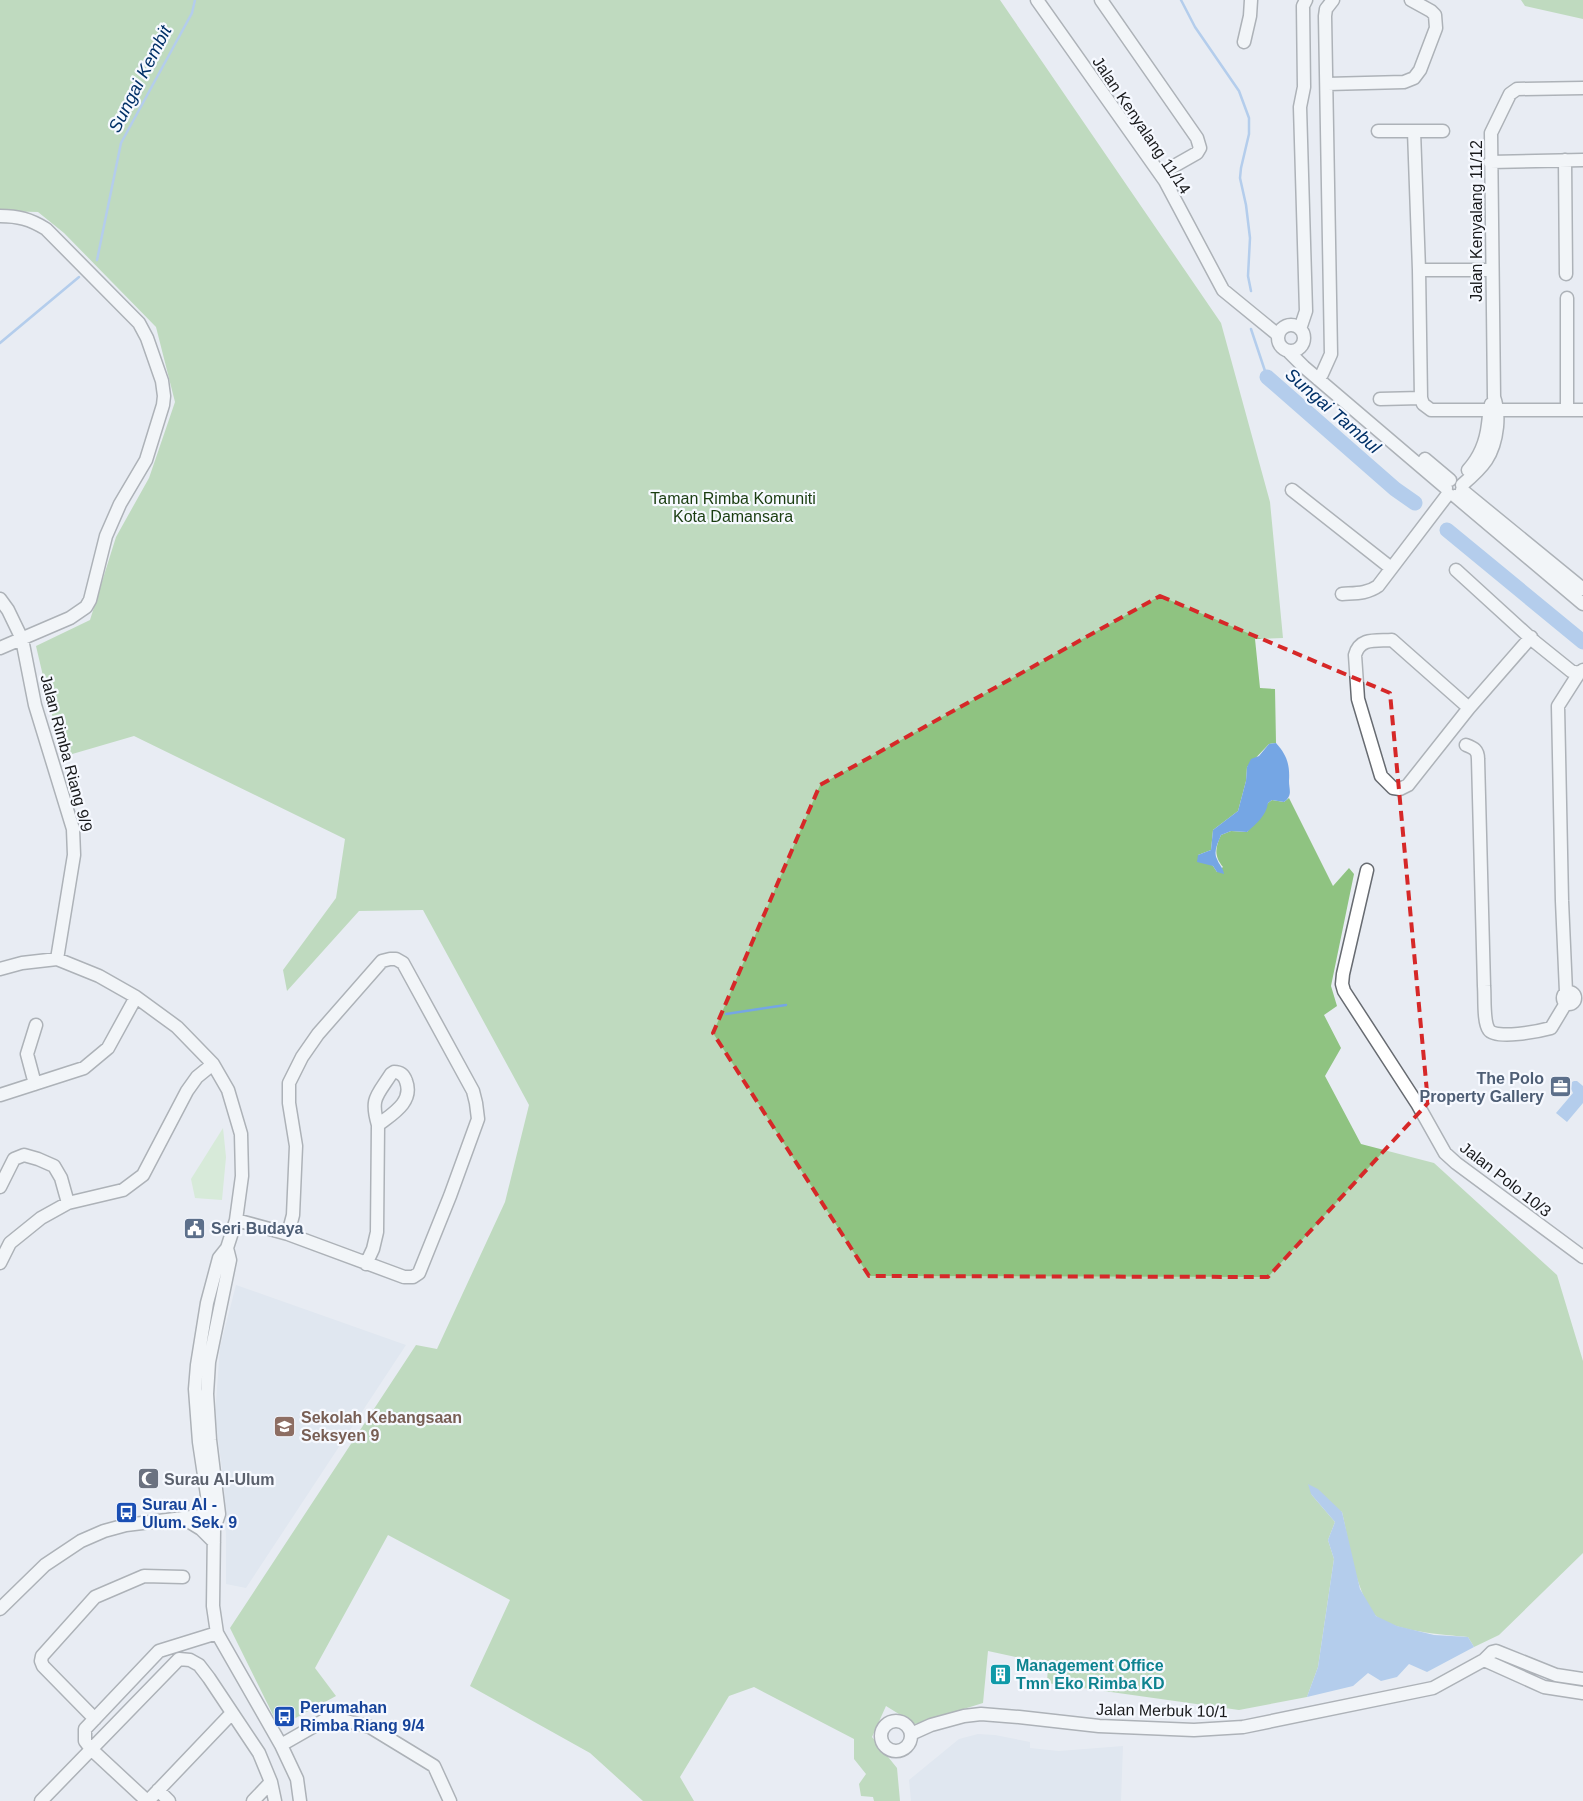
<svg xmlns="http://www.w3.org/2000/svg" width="1583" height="1801" font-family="Arial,sans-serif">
  <rect width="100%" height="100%" fill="#e8ecf3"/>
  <!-- built -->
  <path fill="#d8dfed" d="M236,1285L406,1345L246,1588L226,1584V1538L224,1485L215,1415L220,1347Z
    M978,1734L995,1735L1030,1742V1748L1059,1751L1123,1746L1121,1801H911L909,1780L959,1739Z"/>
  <!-- green -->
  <path fill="#c3e6ba" d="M223,1128L226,1157L222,1200L195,1198L191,1179Z"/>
  <!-- forest -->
  <path fill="#8fc381" d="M0,0H1000L1221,323L1270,502L1283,638L1255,639L1260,688L1275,689L1276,743L1269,744L1247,767L1246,781L1238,811L1213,830L1211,850L1198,855L1213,866L1217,872L1223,867C1214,856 1215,848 1221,835L1231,831L1247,832L1268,803L1272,800L1284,802L1289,798L1333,886L1349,868L1354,874L1331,986L1337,1006L1324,1015L1341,1048L1325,1076L1361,1144L1434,1163L1557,1275L1583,1361V1553L1499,1635L1474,1647L1468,1637C1446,1635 1390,1631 1375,1615C1355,1591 1349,1542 1342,1512L1311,1494L1335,1522L1328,1540L1334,1559L1318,1667L1307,1697L1239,1710L1047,1683L1048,1664L988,1651L983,1703L915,1724L886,1706L872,1737L897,1768L900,1801H874L873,1797L861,1796L859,1784L866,1774L854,1759V1739L754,1687L729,1696L680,1777L694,1801H643L590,1753L470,1686L510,1600L388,1535L315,1668L336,1696L279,1727L230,1628L416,1345L437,1349L505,1202L529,1105L423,910L359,911L287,991L283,970L336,898L345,839L134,736L62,757L36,646L90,620L116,537L149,478L175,402L156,327L64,233L38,212L0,211Z
    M1521,0H1583V19L1525,6Z"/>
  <!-- water -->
  <path fill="#75a6e4" d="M1276,743C1287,755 1290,765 1289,781C1289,790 1293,795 1284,802L1272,800L1268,803C1266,816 1256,824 1247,832L1231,831L1221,835C1218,843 1213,851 1217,859C1219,865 1223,867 1224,874L1217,872L1213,866L1197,862L1198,855L1211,850L1213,830L1238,811L1246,781L1247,767L1251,759L1259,756L1269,744Z
    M1574,1081H1577L1583,1086V1103L1567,1122L1556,1113L1573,1093L1571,1089L1572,1082Z
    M1308,1484L1318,1489L1342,1512L1360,1589L1376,1616L1397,1626L1434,1635L1468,1637L1474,1647L1427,1672L1409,1664L1397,1677L1381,1681L1368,1673L1353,1686L1307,1697L1318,1667L1334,1559L1328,1540L1335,1522L1311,1494Z"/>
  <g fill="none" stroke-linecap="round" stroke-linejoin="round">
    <!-- stream -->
    <path stroke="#75a6e4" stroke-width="2.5" d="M1181,0L1195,27L1239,91L1249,118V134L1241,168L1240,178L1246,205L1250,238L1248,276L1251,291
      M97,260L121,143L192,13L195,0
      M1251,329L1267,377
      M0,343L79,277
      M726,1014L786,1005"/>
    <!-- river -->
    <path stroke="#75a6e4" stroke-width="15" d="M1267,377L1395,489L1415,503
      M1447,530L1583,642"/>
    <defs>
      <path id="minor" d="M1037,0L1165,181L1223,290L1278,335
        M1101,0L1197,138L1200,148L1197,153L1160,174
        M1244,42L1250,16L1251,0
        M1327,84L1404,82L1414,78L1420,70L1436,28L1435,15L1431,11L1411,0
        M1378,131H1443
        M1414,131L1419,270L1421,398L1423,404L1431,410H1583
        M1565,160L1566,274
        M1490,162L1583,160
        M0,216C18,216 30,219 46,229L139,323L147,338L162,381L164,396L163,405L146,460L120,504L106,536L90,600L86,607L70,618L0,648
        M1419,270H1492
        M1567,298V410
        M1278 338a13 13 0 1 1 26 0a13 13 0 1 1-26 0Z
        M1300,329L1306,311L1300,107L1304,87L1303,6L1306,0
        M1289,352L1304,367L1446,488
        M1318,379L1322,374L1331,354L1325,16L1326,9L1333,0
        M1380,399L1421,398
        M1425,459L1450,480
        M1468,470C1480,457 1486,442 1488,424C1489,417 1489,411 1491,404
        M1462,485C1483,467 1494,456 1497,427C1498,416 1498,408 1494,397L1491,133L1510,94L1517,89L1583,88
        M1292,490L1391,568
        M1462,490L1583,589
        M1455,496L1583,604
        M1456,570L1535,642L1571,671L1579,673L1583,670
        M1342,594C1354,593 1367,594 1378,586L1448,494
        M0,599L8,610L22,639L35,705L73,829L74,855L57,959
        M1469,708L1392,640C1376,641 1360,637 1355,655L1358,699L1381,776L1393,788L1400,789L1408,785L1469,708L1531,637
        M1466,745C1474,748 1478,750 1478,759L1484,986C1485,997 1483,1022 1489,1030C1496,1040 1540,1031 1551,1028L1566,1003
        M1367,870L1343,974L1342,984L1344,991L1418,1105L1445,1153L1456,1163L1583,1257
        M390,959H396L403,963L473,1091L476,1103L478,1119L450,1196L419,1273L413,1277H404L288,1234L293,1215L296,1146L289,1103V1083L302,1057L318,1034L382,961Z
        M0,969L22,963L57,959L99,976L136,997L177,1027L213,1064L228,1090L241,1134L242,1176L236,1220L227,1248L219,1258L207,1303L197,1365L195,1389L199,1442L210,1515L214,1529L213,1606L217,1633L281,1745L297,1779L300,1801
        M1563 998a6 6 0 1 1 12 0a6 6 0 1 1-12 0Z
        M1566,992L1562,901L1558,706L1579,673
        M35,1084L27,1054L36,1025
        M0,1095L84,1068L108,1048L136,997
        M0,1187L14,1159L24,1155L38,1159L54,1166L61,1178L68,1203
        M236,1220L288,1234
        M0,1263L10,1243L41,1218L68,1203L123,1190L143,1175L187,1091L197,1077L213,1064
        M366,1264L373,1249L377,1232L378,1125C370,1098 377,1096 391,1074L394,1072C400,1072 404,1075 406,1081C414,1102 392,1114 378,1125
        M183,1518L201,1529L214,1542
        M214,1529L219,1514L210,1440L207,1394L209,1362L230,1260L227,1248
        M0,1609L45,1565L81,1541L104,1531L126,1525L216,1514
        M1484,1660L1544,1687L1583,1693
        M95,1719L43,1666L41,1661L42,1656L95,1597L144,1576L183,1577
        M881 1736a15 15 0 1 1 30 0a15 15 0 1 1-30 0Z
        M911,1734L931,1725L964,1716L981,1714L1019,1717L1099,1726L1194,1730L1243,1727L1433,1688L1484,1660L1492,1652L1496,1651L1556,1675L1583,1679
        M281,1745L330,1717L370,1727L434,1766L450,1801
        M158,1790L169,1801
        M41,1801L179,1659L190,1660L199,1665L209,1678L259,1753L271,1782L275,1801
        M147,1801L91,1749L85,1741V1729L159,1651L217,1633
        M148,1801L232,1713
        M253,1801L271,1782"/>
    </defs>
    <!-- minor casing -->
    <use href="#minor" stroke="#676b71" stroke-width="15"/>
    <!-- minor -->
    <use href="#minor" stroke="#fff" stroke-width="12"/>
  </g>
  <!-- marked area -->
  <path d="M0 0H1583V1801H0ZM1160,596L1390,693L1428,1103L1268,1277L869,1276L713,1033L820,785Z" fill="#e8ecf3" fill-opacity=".55" fill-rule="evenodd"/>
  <path fill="none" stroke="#d62828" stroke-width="4" stroke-dasharray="10 6" stroke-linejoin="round" d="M1160,596L1390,693L1428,1103L1268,1277L869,1276L713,1033L820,785Z"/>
  <!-- icons -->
  <defs>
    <symbol id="office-square" viewBox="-11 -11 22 22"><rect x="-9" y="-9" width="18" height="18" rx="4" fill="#5c6f8a" stroke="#f6f9ff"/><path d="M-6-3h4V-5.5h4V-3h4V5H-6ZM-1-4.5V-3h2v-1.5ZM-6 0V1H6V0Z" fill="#fff"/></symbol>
    <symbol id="civic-square" viewBox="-11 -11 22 22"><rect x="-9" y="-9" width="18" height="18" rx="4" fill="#5c6f8a" stroke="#f6f9ff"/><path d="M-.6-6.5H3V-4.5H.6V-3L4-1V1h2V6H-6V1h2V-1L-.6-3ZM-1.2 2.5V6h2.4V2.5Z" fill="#fff"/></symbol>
    <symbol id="school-square" viewBox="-11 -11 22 22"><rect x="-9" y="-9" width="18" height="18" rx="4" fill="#8d6e63" stroke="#f6f9ff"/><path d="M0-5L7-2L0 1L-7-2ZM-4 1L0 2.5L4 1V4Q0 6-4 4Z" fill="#fff"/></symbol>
    <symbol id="mosque-square" viewBox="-11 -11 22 22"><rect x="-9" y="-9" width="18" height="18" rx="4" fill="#6b7280" stroke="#f6f9ff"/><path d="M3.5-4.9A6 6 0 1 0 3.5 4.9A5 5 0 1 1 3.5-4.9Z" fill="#fff"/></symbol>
    <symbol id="bus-square" viewBox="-11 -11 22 22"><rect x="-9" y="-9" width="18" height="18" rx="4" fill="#1a4fb4" stroke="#f6f9ff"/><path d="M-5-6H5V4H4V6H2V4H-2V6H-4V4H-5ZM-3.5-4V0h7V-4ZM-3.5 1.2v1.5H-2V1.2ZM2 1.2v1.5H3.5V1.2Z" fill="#fff"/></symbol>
    <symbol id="building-square" viewBox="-11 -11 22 22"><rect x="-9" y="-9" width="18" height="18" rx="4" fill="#0f9aa8" stroke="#f6f9ff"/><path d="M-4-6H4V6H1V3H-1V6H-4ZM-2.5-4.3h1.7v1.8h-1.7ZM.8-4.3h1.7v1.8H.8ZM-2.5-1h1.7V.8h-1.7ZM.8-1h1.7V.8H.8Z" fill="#fff"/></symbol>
  </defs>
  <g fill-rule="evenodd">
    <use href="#office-square" x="1548" y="1074" width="25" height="25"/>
    <use href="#civic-square" x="182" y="1216" width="25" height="25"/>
    <use href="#school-square" x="272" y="1414" width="25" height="25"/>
    <use href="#mosque-square" x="136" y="1466" width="25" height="25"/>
    <use href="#bus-square" x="114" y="1500" width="25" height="25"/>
    <use href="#building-square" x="988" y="1662" width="25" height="25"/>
    <use href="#bus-square" x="272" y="1704" width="25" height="25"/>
  </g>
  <g text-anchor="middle" stroke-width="4.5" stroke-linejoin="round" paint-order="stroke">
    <!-- street labels -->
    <g font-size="16" fill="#191a1c" stroke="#f6f9ff">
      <text transform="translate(1142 125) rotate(56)" y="6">Jalan Kenyalang 11/14</text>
      <text transform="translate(1476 221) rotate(-90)" y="6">Jalan Kenyalang 11/12</text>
      <text transform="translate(67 753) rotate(75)" y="6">Jalan Rimba Riang 9/9</text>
      <text transform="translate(1506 1179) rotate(38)" y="6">Jalan Polo 10/3</text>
      <text transform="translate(1162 1710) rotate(1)" y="6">Jalan Merbuk 10/1</text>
    </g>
    <!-- park labels -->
    <g font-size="16" fill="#193c0f" stroke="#f6f9ff">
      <text x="733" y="504">Taman Rimba Komuniti<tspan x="733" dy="18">Kota Damansara</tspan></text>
    </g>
    <!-- service labels -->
    <g font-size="16" font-weight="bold" fill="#4e5e75" stroke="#f6f9ff" text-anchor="end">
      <text x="1544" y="1084">The Polo<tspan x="1544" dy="18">Property Gallery</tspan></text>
      <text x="211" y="1234" text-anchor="start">Seri Budaya</text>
    </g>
    <!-- education labels -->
    <g font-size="16" font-weight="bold" fill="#785e54" stroke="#f6f9ff" text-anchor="start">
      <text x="301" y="1423">Sekolah Kebangsaan<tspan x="301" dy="18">Seksyen 9</tspan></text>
    </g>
    <!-- worship labels -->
    <g font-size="16" font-weight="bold" fill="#5b616d" stroke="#f6f9ff" text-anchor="start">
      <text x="164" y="1485">Surau Al-Ulum</text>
    </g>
    <!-- transit labels -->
    <g font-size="16" font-weight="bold" fill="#164399" stroke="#f6f9ff" text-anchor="start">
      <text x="142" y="1510">Surau Al -<tspan x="142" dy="18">Ulum. Sek. 9</tspan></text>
      <text x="300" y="1713">Perumahan<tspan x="300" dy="18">Rimba Riang 9/4</tspan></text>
    </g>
    <!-- culture labels -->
    <g font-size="16" font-weight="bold" fill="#0d838f" stroke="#f6f9ff" text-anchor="start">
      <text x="1016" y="1671">Management Office<tspan x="1016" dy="18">Tmn Eko Rimba KD</tspan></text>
    </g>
    <!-- water labels -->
    <g font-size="18" font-style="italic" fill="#003067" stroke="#f6f9ff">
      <text transform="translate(140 79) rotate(-63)" y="6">Sungai Kembit</text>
      <text transform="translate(1333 411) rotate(41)" y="6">Sungai Tambul</text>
    </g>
  </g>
</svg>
